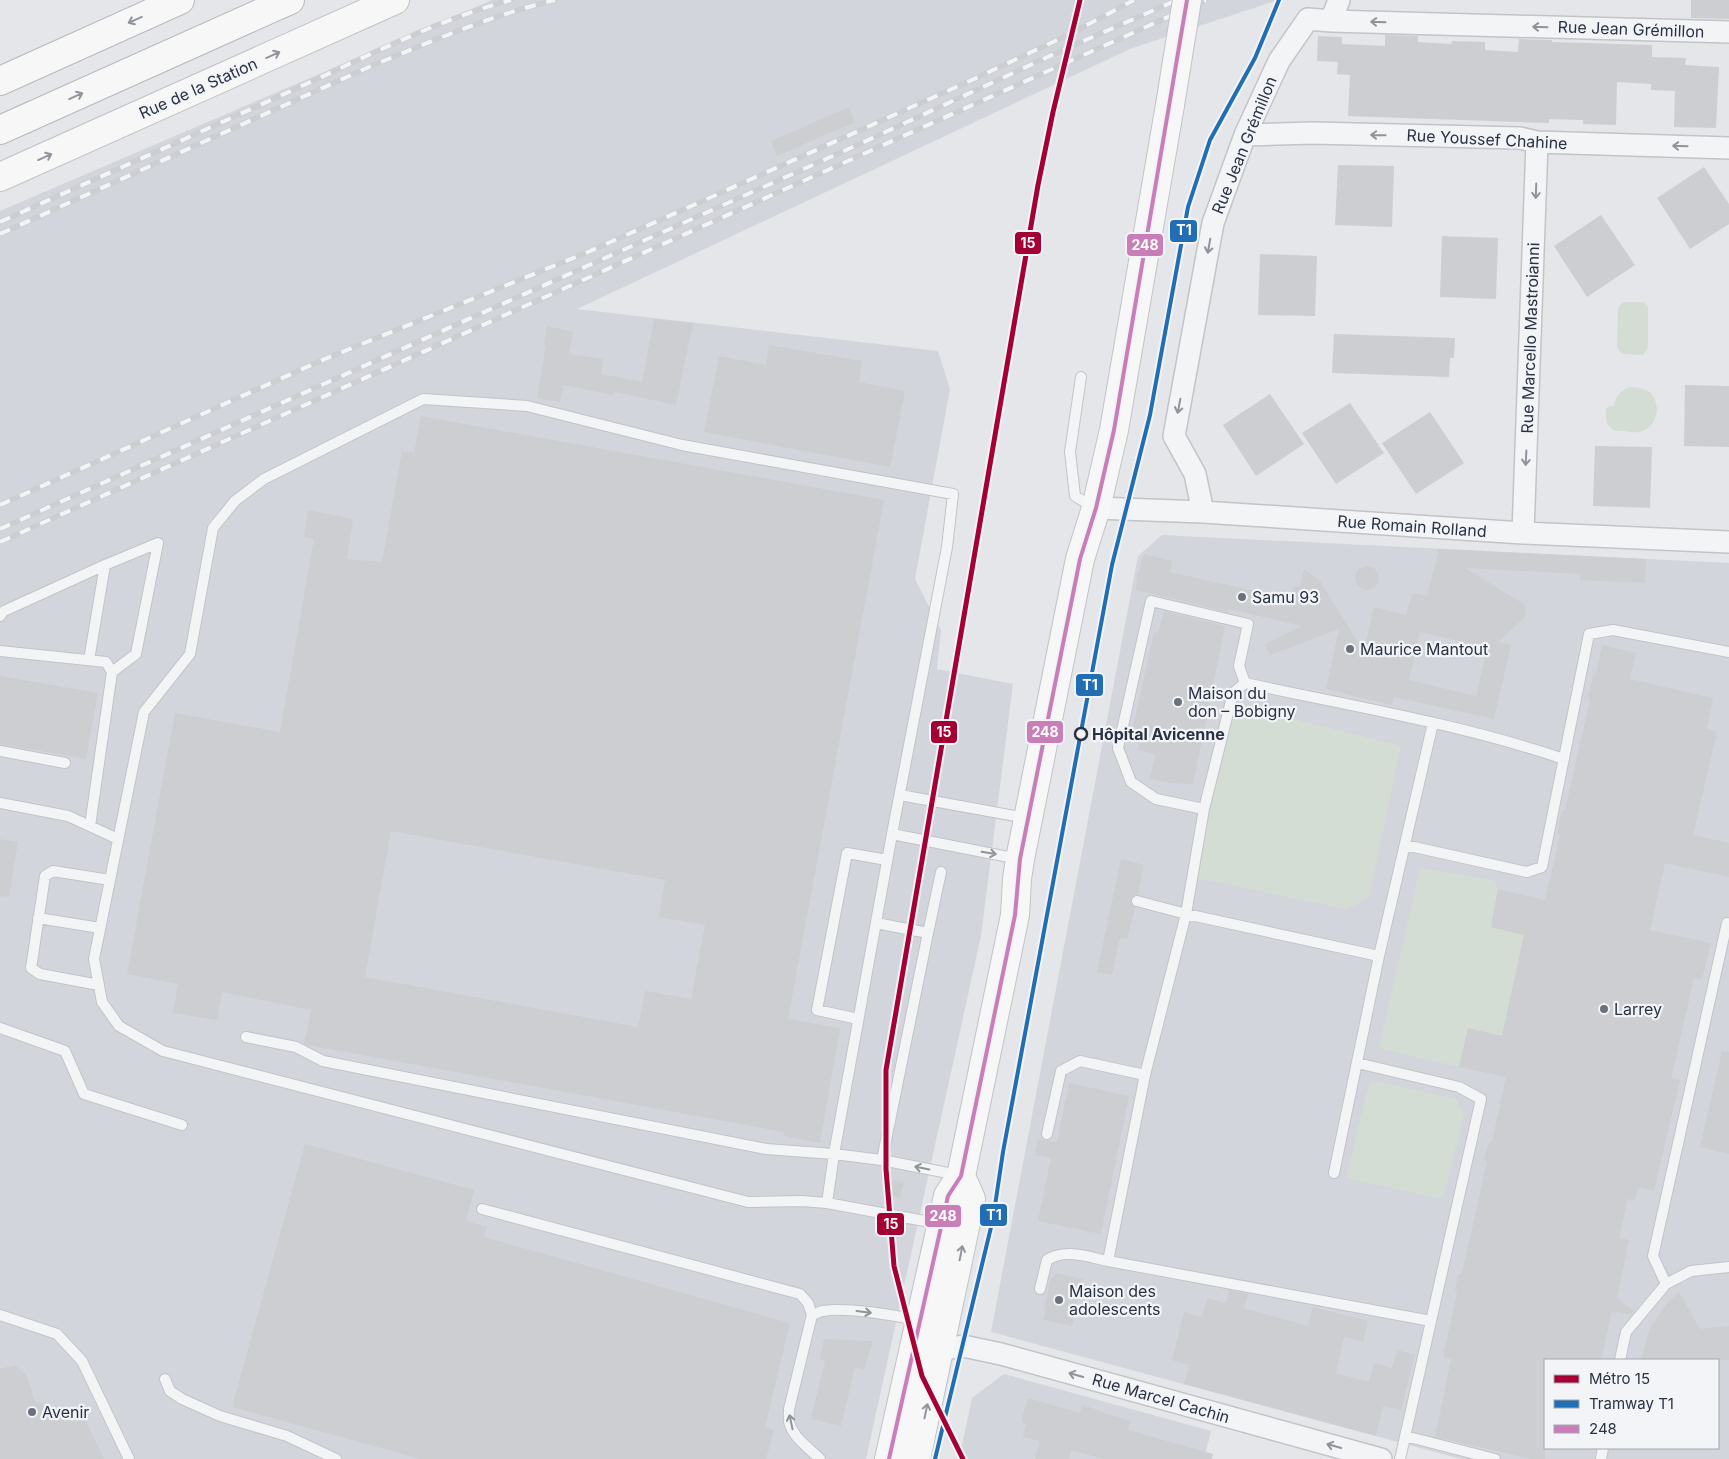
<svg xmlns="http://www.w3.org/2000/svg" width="1729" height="1459" font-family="Inter,sans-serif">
  <rect width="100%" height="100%" fill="#e4e6e9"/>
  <!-- built -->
  <path fill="#d2d5dc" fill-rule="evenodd" d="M492,0H1278L1130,49L577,309L938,351L950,389L915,579L941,630L937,669L1013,684L981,936L866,1459H0V211Z
    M1162,535L1729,563V1459H1461L991,1332L1138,556ZM1545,1360H1718V1448H1545Z
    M1004,1374L1211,1431L1204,1459H959L972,1398Z"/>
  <!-- green -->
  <path fill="#d4ddd4" d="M1623,302H1644L1648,307V348L1643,355L1622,354L1617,347L1618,308Z
    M1629,387C1640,387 1651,389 1655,400C1660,413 1654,428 1640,432C1636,433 1629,432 1624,431C1618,431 1614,432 1610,427C1605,423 1606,415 1606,409L1610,406H1614C1616,395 1620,392 1629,387Z
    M1233,704L1401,746L1369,898L1347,909L1196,878Z
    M1420,868L1494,880L1498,889L1491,927L1524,935L1502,1036L1468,1028L1459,1067L1379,1048Z
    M1370,1080L1456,1099L1464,1114L1443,1199L1346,1178Z"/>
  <!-- building -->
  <path fill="#ccced1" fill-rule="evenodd" d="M1691,0H1729V19L1691,18Z
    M1385,35L1418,36V42L1451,44L1452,41L1485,42V50L1518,52L1519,39L1552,40V42L1652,45V57L1686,58L1685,65L1719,67L1716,128L1674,127L1675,91L1651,90V84L1617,82L1616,125L1583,124V120L1549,119V123L1348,116L1350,75L1337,74L1338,62L1317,61L1318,36L1342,37V44L1385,46Z
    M849,107L855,122L777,156L771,141Z
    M1338,165L1394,166L1392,227L1335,225Z
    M1704,167L1729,204V224L1690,249L1657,198Z
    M1601,215L1635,265L1587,297L1554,246Z
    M1442,236L1498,238L1496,299L1440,297Z
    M1260,254L1317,256L1315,316L1258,315Z
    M654,319L693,323L676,405L615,392L614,395L563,385L560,402L537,398L546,345H544L547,326L573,332L569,354L603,359L601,374L642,382Z
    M1334,334L1455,338L1454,358H1450L1449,377L1332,373Z
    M769,345L862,361L859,382L905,391L890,467L704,432L719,356L766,365Z
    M1685,385L1729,386V447L1684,446Z
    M1270,394L1304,444L1256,476L1223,425Z
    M1350,403L1384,453L1336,484L1302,433Z
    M1430,412L1464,463L1416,494L1382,443Z
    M421,416L884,500L788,1019L840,1028L820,1143L783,1136L784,1132L308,1045L304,1044L311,1010L222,992L217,1020L173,1013L178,984L127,974L175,713L280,732L314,539L304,537L308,510L353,519L347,559L382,562L402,451L414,453ZM391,831L665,880L659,917L705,925L691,999L645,991L638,1027L365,977Z
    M1595,446L1652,447L1650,508L1593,506Z
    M1439,549L1646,559L1645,583L1580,580V574L1465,568L1524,604L1526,608L1525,617L1498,642L1511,645L1494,719L1394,697L1392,705L1326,689L1339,629L1270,655L1265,644L1302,626L1229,609L1228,612L1136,590L1137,578L1144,554L1172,561L1170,572L1290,599L1293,586L1300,587L1304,569L1320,581L1364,652L1374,607L1406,615L1412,593L1427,596ZM1420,632L1487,648L1476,696L1409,680Z
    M1355 578a12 12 0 1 1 24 0a12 12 0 1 1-24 0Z
    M1164,611L1225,626L1193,784L1171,783L1150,779L1155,754L1138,750L1139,743L1130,741L1154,632L1158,633Z
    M1602,645L1636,653L1630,679L1713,698L1707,729L1717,732L1693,835L1729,843V877L1665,863L1650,930L1711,943L1702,980L1694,978L1671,1079L1680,1080L1654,1191L1638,1187L1635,1200L1628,1199L1619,1238L1629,1240L1617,1298L1634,1311L1631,1315L1612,1311L1601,1360H1545V1459H1532L1435,1437L1451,1359L1443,1357L1457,1293L1455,1290L1458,1276L1462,1273L1487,1162L1484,1160L1488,1144L1492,1141L1506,1077L1459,1067L1468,1028L1502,1036L1524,935L1491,927L1498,889L1545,900L1560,835L1557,833L1562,811L1565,810L1590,700L1588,697L1593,675L1596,673Z
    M0,676L98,693L86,759L0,744Z
    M0,839L18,842L9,897L0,896Z
    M1121,859L1144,865L1138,894L1133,896L1130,900L1132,905L1135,908L1127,939L1120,938L1112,975L1097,972Z
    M1722,1051L1729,1052V1154L1700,1147Z
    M1069,1083L1129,1096L1101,1234L1038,1221L1051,1158L1035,1155L1038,1139L1057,1142Z
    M305,1144L474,1190L466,1221L487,1227L484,1237L790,1323L765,1427L774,1430L766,1459H421L232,1407Z
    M886,1179L904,1182L900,1198L882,1194Z
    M1055,1273L1083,1279L1072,1326L1044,1320L1046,1310L1044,1309L1051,1277L1054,1278Z
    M1229,1290L1248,1294L1244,1308L1308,1326L1313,1307L1368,1321L1363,1342L1344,1337L1336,1373L1369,1382L1374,1363L1392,1368L1397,1350L1415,1355L1401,1410L1383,1406L1376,1436L1184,1384L1189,1365L1172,1360L1184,1312L1202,1317L1207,1298L1226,1303Z
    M1679,1292L1700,1329L1729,1326V1360H1641L1650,1328L1666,1304Z
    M824,1339L873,1341L864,1370L855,1367L841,1426L811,1419L825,1360L820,1359Z
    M15,1365L27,1376L35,1402L85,1419L104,1459H0V1369Z
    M1028,1398L1080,1413L1082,1405L1098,1410V1411L1131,1421L1128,1430L1213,1454L1212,1459H1103L1071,1450L1069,1459H1035L1040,1441L1023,1437L1026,1424L1022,1422V1418Z"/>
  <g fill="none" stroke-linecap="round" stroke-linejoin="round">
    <defs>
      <path id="lane" d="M1081,377L1070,452L1075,496L1093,507
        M1151,601L1248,624L1239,666L1245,683L1233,693L1204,809L1156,799L1131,782L1118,748Z
        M0,616L4,611L105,565L158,543L136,654L112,672
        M0,651L106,662L112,672L90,826
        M89,660L105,565
        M1245,683C1352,706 1460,724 1564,759
        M0,751L65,763
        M900,795L1026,818
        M0,803L68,816L118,839
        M1405,845L1527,872L1542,867L1589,634L1613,630L1729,652
        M1137,901L1186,914L1379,956
        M38,918L100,928
        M876,923L928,933L941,872
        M99,985L40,974L31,968L45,876L53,871L110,880
        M858,1019L817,1010L847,853L887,860
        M0,1028L65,1051L84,1094L182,1125
        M246,1037L296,1047L323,1061L766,1149L834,1154L882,1160L958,1175
        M1357,1063L1459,1087L1481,1099L1400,1459
        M1047,1134L1061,1071L1080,1061L1145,1075
        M882,1160L928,933
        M1334,1173L1379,956L1433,723
        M827,1203L802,1201L748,1202L163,1051L119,1026L102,1002L94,959L144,712L190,654L213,528L235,501L264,479L423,399L527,406L682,445L953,494L947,547L892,834
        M482,1209L800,1294L808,1303L812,1315
        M941,1224L827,1203L834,1154L892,834L1019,859
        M1108,1261L1431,1321
        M1666,1284L1691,1271L1729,1267
        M1040,1289L1047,1260C1065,1248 1088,1257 1108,1261L1145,1075L1186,914L1204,809
        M0,1315L57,1334L82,1361L129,1459
        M1620,1360L1626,1332L1666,1284L1653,1256L1727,923
        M165,1379L170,1391L182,1399L220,1416L287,1436L336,1459
        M1405,1436L1495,1459
        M820,1459C810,1449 795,1439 790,1425C788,1421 789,1414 789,1409L812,1315C816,1314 820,1311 823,1311C843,1307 898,1315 918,1321
        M1601,1459L1603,1448"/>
      <path id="street" d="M1331,21L1339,0
        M1245,135L1313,133L1520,138L1537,142L1729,148
        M1096,508L1203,512L1523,533L1729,542
        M1203,512L1195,474L1174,436L1213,223L1245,135L1279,61L1308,19L1331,21L1729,32
        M1523,533L1537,142
        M940,1350L963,1346L1001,1354L1381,1459"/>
      <path id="primary" d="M0,177L395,0
        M889,1459L948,1196L961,1176L1015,915L1017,879L1020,859L1080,559L1096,508L1114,430L1170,105
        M916,1459L971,1199L961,1176"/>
      <path id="highway" d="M0,81L180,0
        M0,130L290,0"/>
    </defs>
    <!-- lane casing -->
    <use href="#lane" stroke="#c2c4c7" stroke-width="12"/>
    <!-- street casing -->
    <use href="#street" stroke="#c2c4c7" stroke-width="24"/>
    <!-- primary casing -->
    <use href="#primary" stroke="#c0c3c7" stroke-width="30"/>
    <!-- highway casing -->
    <use href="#highway" stroke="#b6b9be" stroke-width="30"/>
    <!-- lane -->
    <use href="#lane" stroke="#f3f4f6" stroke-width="10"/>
    <!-- street -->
    <use href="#street" stroke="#f3f4f6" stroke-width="21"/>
    <!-- primary -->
    <use href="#primary" stroke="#f7f7f7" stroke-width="28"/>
    <!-- highway -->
    <use href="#highway" stroke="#f7f7f7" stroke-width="28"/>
    <defs>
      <path id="rail" d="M0,222C102,176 203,131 304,85C372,54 440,19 511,0
        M0,234L369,67C432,41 489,16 555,0
        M0,505L320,361L588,252L687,208L974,79L1070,34L1134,0
        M0,529L864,142L1054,54L1177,0
        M0,542L1206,0"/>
    </defs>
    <!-- rail casing -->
    <use href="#rail" stroke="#ccced1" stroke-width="5.5"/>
    <!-- rail -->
    <use href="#rail" stroke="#f2f4f8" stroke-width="4" stroke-dasharray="11" stroke-linecap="butt"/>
    <defs>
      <path id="primary-bridge" d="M1170,105L1187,0"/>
    </defs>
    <!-- primary-bridge casing -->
    <use href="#primary-bridge" stroke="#c0c3c7" stroke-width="30" stroke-linecap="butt"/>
    <!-- primary-bridge -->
    <use href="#primary-bridge" stroke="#f7f7f7" stroke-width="28"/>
    <defs>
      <path id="bus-1" d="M889,1459L948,1196L961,1176L1015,915L1020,859L1080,559L1096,508L1114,430L1187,0"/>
    </defs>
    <!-- bus-1 casing -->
    <use href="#bus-1" stroke="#f2f4f8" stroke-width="8"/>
    <!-- bus-1 -->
    <use href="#bus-1" stroke="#ca7eb8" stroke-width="4"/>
    <defs>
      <path id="tram-1" d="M935,1459L993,1219L1003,1152L1112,565L1150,415L1188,207L1210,140L1255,58L1279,0"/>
    </defs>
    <!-- tram-1 casing -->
    <use href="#tram-1" stroke="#f2f4f8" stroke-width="8"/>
    <!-- tram-1 -->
    <use href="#tram-1" stroke="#216eb4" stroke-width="4"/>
    <defs>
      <path id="metro-1" d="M963,1459L922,1376L894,1266L886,1169V1070L1038,185L1053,112L1080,0"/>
    </defs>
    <!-- metro-1 casing -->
    <use href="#metro-1" stroke="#f2f4f8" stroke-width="9"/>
    <!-- metro-1 -->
    <use href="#metro-1" stroke="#a50034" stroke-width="5"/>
  </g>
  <!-- one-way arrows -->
  <defs><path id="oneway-shaft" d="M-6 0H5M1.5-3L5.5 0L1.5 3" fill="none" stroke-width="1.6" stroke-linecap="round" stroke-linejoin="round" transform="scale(1.25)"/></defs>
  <g stroke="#90949d">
    <use href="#oneway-shaft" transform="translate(135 20) rotate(156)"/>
    <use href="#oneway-shaft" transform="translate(273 55) rotate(-24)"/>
    <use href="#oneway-shaft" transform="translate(76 96) rotate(-24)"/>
    <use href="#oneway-shaft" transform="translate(45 157) rotate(-24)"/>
    <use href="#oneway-shaft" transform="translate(961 1253) rotate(-79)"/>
    <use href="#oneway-shaft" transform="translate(926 1411) rotate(-78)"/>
  </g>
  <g stroke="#8e939c">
    <use href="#oneway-shaft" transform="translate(1378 22) rotate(-178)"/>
    <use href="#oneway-shaft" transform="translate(1540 27) rotate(-178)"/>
    <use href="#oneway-shaft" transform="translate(1378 135) rotate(-179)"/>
    <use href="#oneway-shaft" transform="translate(1680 146) rotate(-178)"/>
    <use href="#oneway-shaft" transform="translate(1536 191) rotate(92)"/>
    <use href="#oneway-shaft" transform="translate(1209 246) rotate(100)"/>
    <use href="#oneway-shaft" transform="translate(1179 406) rotate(101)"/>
    <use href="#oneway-shaft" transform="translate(1526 458) rotate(93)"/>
    <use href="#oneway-shaft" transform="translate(989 853) rotate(10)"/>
    <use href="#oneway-shaft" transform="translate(922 1168) rotate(-169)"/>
    <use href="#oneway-shaft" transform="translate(864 1312) rotate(7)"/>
    <use href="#oneway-shaft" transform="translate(1076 1375) rotate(-164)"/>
    <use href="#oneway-shaft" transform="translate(791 1422) rotate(-102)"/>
    <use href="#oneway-shaft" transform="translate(1334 1446) rotate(-164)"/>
  </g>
  <!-- markers -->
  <g fill="#6a717d" stroke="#f2f4f8" stroke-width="2">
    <circle cx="1242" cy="597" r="5"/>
    <circle cx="1350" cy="649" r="5"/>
    <circle cx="1178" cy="702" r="5"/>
    <circle cx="1604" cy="1009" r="5"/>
    <circle cx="1059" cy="1300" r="5"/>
    <circle cx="32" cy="1412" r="5"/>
  </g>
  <circle fill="#f2f4f8" stroke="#293243" stroke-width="2.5" cx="1081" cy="734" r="6"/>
  <g text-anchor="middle" stroke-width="4.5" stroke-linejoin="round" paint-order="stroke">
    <!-- street labels -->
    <g font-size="16" fill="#293243" stroke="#f2f4f8">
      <text transform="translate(1631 29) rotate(2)" y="6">Rue Jean Grémillon</text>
      <text transform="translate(198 88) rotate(-24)" y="6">Rue de la Station</text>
      <text transform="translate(1487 139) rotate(3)" y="6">Rue Youssef Chahine</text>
      <text transform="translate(1244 145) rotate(-68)" y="6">Rue Jean Grémillon</text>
      <text transform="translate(1530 338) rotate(-88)" y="6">Rue Marcello Mastroianni</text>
      <text transform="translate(1412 526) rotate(4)" y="6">Rue Romain Rolland</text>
      <text transform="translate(1161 1398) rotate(16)" y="6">Rue Marcel Cachin</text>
    </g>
    <!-- poi labels -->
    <g font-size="16" fill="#293243" stroke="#f2f4f8" text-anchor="start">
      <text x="1252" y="603">Samu 93</text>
      <text x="1360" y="655">Maurice Mantout</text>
      <text x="1188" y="699">Maison du<tspan x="1188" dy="18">don – Bobigny</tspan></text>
      <text x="1614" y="1015">Larrey</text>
      <text x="1069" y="1297">Maison des<tspan x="1069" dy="18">adolescents</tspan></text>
      <text x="42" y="1418">Avenir</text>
    </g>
    <!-- stop labels -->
    <g font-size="16" font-weight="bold" fill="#293243" stroke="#f2f4f8" text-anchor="start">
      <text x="1092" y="740">Hôpital Avicenne</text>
    </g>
  </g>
  <g stroke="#f2f4f8" stroke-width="2">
    <rect x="1169" y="219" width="29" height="24" rx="5" fill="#216eb4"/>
    <rect x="1014" y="231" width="28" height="24" rx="5" fill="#a50034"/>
    <rect x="1126" y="233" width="38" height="24" rx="5" fill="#ca7eb8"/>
    <rect x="1075" y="673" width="29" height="24" rx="5" fill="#216eb4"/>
    <rect x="1026" y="720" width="38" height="24" rx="5" fill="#ca7eb8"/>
    <rect x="930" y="720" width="28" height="24" rx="5" fill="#a50034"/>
    <rect x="979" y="1203" width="29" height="24" rx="5" fill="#216eb4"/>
    <rect x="924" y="1204" width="38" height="24" rx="5" fill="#ca7eb8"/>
    <rect x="876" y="1212" width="29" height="24" rx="5" fill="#a50034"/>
  </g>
  <g font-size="14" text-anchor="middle" font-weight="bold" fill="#fff">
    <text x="1184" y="235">T1</text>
    <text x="1028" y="248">15</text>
    <text x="1145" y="250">248</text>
    <text x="1090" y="690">T1</text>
    <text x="1045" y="737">248</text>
    <text x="944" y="737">15</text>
    <text x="994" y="1220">T1</text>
    <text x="943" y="1221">248</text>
    <text x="891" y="1229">15</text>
  </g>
  <!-- legend -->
  <rect x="1544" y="1359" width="175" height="90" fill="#f2f4f8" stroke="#a2a6b0"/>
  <rect x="1554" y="1375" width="25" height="8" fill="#a50034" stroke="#a2a6b0"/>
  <text x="1589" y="1384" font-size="15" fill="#293243">Métro 15</text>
  <rect x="1554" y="1400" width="25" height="8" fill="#216eb4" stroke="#a2a6b0"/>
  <text x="1589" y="1409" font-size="15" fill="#293243">Tramway T1</text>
  <rect x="1554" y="1425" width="25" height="8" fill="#ca7eb8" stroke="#a2a6b0"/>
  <text x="1589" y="1434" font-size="15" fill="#293243">248</text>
</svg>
